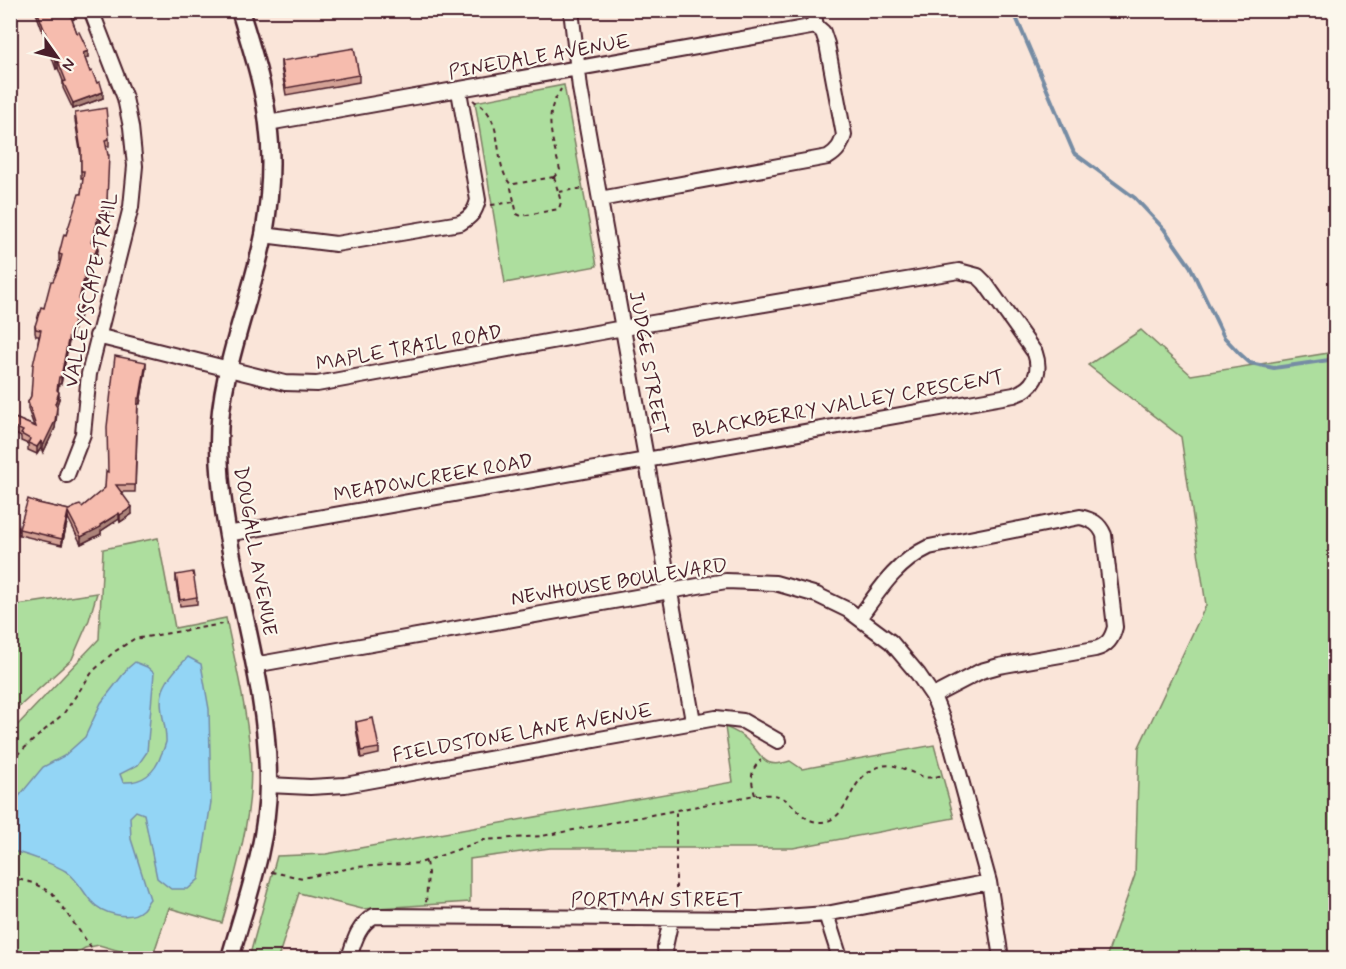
<svg xmlns="http://www.w3.org/2000/svg" width="1346" height="969" font-family="Mynerve,sans-serif">
  <rect width="100%" height="100%" fill="#fae5d9"/>
  <filter id="ink" filterUnits="userSpaceOnUse"><feTurbulence type="fractalNoise" baseFrequency=".0167" numOctaves="2"/><feDisplacementMap in="SourceGraphic" scale="12" xChannelSelector="R" yChannelSelector="G"/><feConvolveMatrix kernelMatrix="1 2 1 2 8 2 1 2 1" color-interpolation-filters="sRGB"/></filter>
  <g filter="url(#ink)">
    <!-- green -->
    <path fill="#adde9e" stroke="#7c7e64" stroke-width="1.5" d="M564,85L597,266L505,283L475,102Z
      M1141,330L1191,375L1335,352V958H1106L1135,875L1139,747L1206,605L1181,437L1088,365Z
      M158,538L175,628L226,618C235,662 246,706 250,750C255,810 237,867 222,923L169,908L152,958H144L99,945L85,948L68,958H11L10,733L99,639L103,549Z
      M97,593L89,620L72,659L11,714V606Z
      M725,727C732,730 740,733 746,739C764,755 761,770 790,761L802,769L934,745L954,818L793,848H550L470,859V902L362,909L299,893L278,958H249L277,856L326,854L733,782Z"/>
    <!-- water -->
    <path fill="#93d5f5" stroke="#768ca4" stroke-width="1.5" d="M188,657L201,664L209,709L211,802L199,879L188,889H171L157,878L144,814L136,811L130,817L131,839L150,899C147,902 145,908 142,910C129,922 101,913 91,901C83,892 78,880 67,872C56,865 24,853 11,851V806L43,767L64,756L85,737L101,703L128,668L135,662L147,667L154,673L147,752L138,765L120,774L123,782C142,783 155,773 161,755C163,751 165,746 166,742C167,725 157,707 163,690C168,677 178,667 188,657Z"/>
    <g fill="none" stroke-linecap="round" stroke-linejoin="round">
      <!-- stream -->
      <path stroke="#768ca4" stroke-width="4" d="M1013,10L1074,153L1135,198L1164,229L1190,266L1224,337L1239,353L1250,363L1274,368L1336,359
        M1016,15L1026,10"/>
      <defs>
        <path id="minor" d="M571,10L580,88L693,721
          M813,10L816,26
          M268,123L816,26
          M600,199L828,157C838,151 841,145 844,135L827,44L823,32L816,26
          M263,235L336,244L460,223C471,217 475,212 478,200L459,91
          M97,336L285,383L317,384L623,328L959,271L978,276L985,283L1035,353C1042,373 1034,388 1014,395L227,534
          M67,475L83,434L89,374L131,207L135,166L131,127L125,98L91,10
          M860,617C880,589 897,562 929,547L1080,517C1092,520 1099,523 1104,535L1115,627C1112,639 1107,646 1095,649L999,666L981,671L933,696
          M254,665L726,581L775,583L817,595L848,610L891,642L918,674L933,696L948,733L989,882L1001,958
          M268,785L310,787L345,785L716,718L743,721L778,741
          M826,914L840,958
          M349,958C354,942 358,925 374,916L758,919L826,914L989,882
          M666,958L665,947L671,919"/>
        <path id="tertiary" d="M230,958C246,902 268,843 268,783C269,668 219,558 219,443C219,371 250,305 264,235C270,199 273,160 268,124C264,85 251,47 240,10"/>
      </defs>
      <!-- minor casing -->
      <use href="#minor" stroke="#4a1f2b" stroke-width="18"/>
      <!-- tertiary casing -->
      <use href="#tertiary" stroke="#4a1f2b" stroke-width="21"/>
      <!-- path -->
      <path stroke="#4a1f2b" stroke-width="2" stroke-dasharray="4.5 4.5" stroke-linecap="butt" d="M473,100C478,104 484,107 488,113C503,135 494,167 512,186
        M554,177L561,202L559,209L521,216L517,214L511,188L514,184Z
        M554,177L560,170C555,149 545,122 554,102C556,97 559,93 561,89
        M559,192L584,188
        M491,205L514,202
        M10,761L64,713L93,671L114,652L134,639L228,623
        M755,795C751,780 749,771 761,760
        M426,862L428,873L426,903
        M271,872L303,878L356,867L420,863L484,840L542,836L755,795C762,795 771,794 778,796C795,801 800,822 820,822C848,822 848,784 869,772C890,758 901,769 921,776C927,779 936,777 943,775
        M10,877L33,883L52,893L91,947
        M676,907V811"/>
      <!-- minor -->
      <use href="#minor" stroke="#fbf7ec" stroke-width="14"/>
      <!-- tertiary -->
      <use href="#tertiary" stroke="#fbf7ec" stroke-width="16"/>
    </g>
    <!-- wall -->
    <path fill="#d4a296" stroke="#4a1f2b" stroke-width="1.5" d="M35,10H73L74,19L72,20L77,33L88,57L85,59L90,72L103,98L73,109L63,88V81L58,68L56,69Z
      M281,61L359,75V82L286,95L281,67Z
      M75,113L109,139V146H106L107,201L110,209L108,219L102,217L100,225H98L93,242L98,250L95,261L92,260L80,299L82,306L79,319L76,318L72,337L70,336L61,384H59L58,391L59,399L56,406L57,414L55,428L43,453L41,448L37,454L28,450V444L21,441V437L10,431V416L34,426L28,409V402L31,396L39,336H36L35,333V326L44,308L59,267L61,261H59V254L81,194L83,178H81V156L75,120Z
      M146,368L140,404H138L135,492H120L132,514L120,522L119,519L101,531V534L81,544L68,518L62,545L19,535V529L38,503L69,510L82,507L105,488L108,472Z
      M176,575L197,597V604L180,606L176,582Z
      M356,722L379,748V754L361,758L356,728Z"/>
    <!-- shaded-wall -->
    <path fill="#ac847a" stroke="#4a1f2b" stroke-width="1.5" d="M74,13V19L70,21V14Z
      M88,51V57L83,59V53Z
      M58,61V68L56,69V62Z
      M103,92V98L73,109V103Z
      M110,202V209L108,219V212Z
      M102,210V217L100,225V218Z
      M98,218V225L91,249V242Z
      M98,244V250L95,261V254Z
      M92,253V260L79,305V299Z
      M82,300V306L79,319V312Z
      M76,312V318L72,337V330Z
      M70,330V336L61,384V377Z
      M146,362V368L140,404V398Z
      M59,392V399L55,411V404Z
      M57,407L55,428L43,453V446Z
      M41,441V448L37,454V447Z
      M132,507V514L120,522V515Z
      M68,512V518L62,545V539Z
      M119,513V519L101,531V534L81,544V537Z"/>
    <!-- building -->
    <path fill="#f6bcae" stroke="#4a1f2b" stroke-width="1.5" d="M37,10H73L74,13L70,14L77,33L79,32L88,51L83,53L90,72L92,71L97,83L100,82L103,92L73,103L63,82L66,81L58,61L56,62Z
      M354,48L359,75L286,88L281,61L320,55V54Z
      M106,108L109,139L105,140L108,155H109L107,201L110,202L108,212L102,210L100,218H98L91,242L98,244L95,254L92,253L84,279L79,299L82,300L79,312H76L72,330H70L61,377H59L57,390L59,392L55,404L57,407L55,421L43,446L41,441L37,447L28,443L30,439L21,434L23,431L10,425V416L36,427L28,402L31,396L33,365L41,330L36,329L35,326L41,307L44,308L51,281H53L59,267L62,255L59,254L64,234L66,235L79,194H81L84,171H81V150L75,113Z
      M115,356L146,362L140,398H138L135,485H116L132,507L120,515L119,513L100,525L101,527L81,537L68,512L62,539L19,529L28,499L38,503L69,510L77,506L80,505L82,507L105,488L106,471L108,472L107,427Z
      M193,572L197,597L180,600L176,575Z
      M373,718L379,748L361,751L356,722Z"/>
  </g>
  <g text-anchor="middle" stroke-width="4.5" stroke-linejoin="round" paint-order="stroke">
    <!-- street labels -->
    <g font-size="20" fill="#4a1f2b" stroke="#fbf7ec">
      <text transform="translate(539 56) rotate(-10)" y="7">PINEDALE AVENUE</text>
      <text transform="translate(90 290) rotate(-78)" y="7">VALLEYSCAPE TRAIL</text>
      <text transform="translate(409 347) rotate(-10)" y="7">MAPLE TRAIL ROAD</text>
      <text transform="translate(649 363) rotate(80)" y="7">JUDGE STREET</text>
      <text transform="translate(848 403) rotate(-10)" y="7">BLACKBERRY VALLEY CRESCENT</text>
      <text transform="translate(433 477) rotate(-10)" y="7">MEADOWCREEK ROAD</text>
      <text transform="translate(256 551) rotate(80)" y="7">DOUGALL AVENUE</text>
      <text transform="translate(619 581) rotate(-9)" y="7">NEWHOUSE BOULEVARD</text>
      <text transform="translate(522 732) rotate(-10)" y="7">FIELDSTONE LANE AVENUE</text>
      <text x="657" y="906">PORTMAN STREET</text>
    </g>
  </g>
  <!-- margin -->
  <rect width="1346" height="969" fill="none" stroke="#fbf7ec" stroke-width="36"/>
  <rect x="18" y="18" width="1310" height="933" fill="none" stroke="#4a1f2b" stroke-width="2" filter="url(#ink)"/>
  <!-- north arrow -->
  <g transform="translate(57 57) rotate(124)" stroke="#fbf7ec" stroke-width="4.5" paint-order="stroke">
  <path d="M0-4.5L10 22L0 15L-10 22Z" fill="#4a1f2b"/>
  <text y="-9" font-size="16" font-weight="bold" text-anchor="middle" fill="#4a1f2b">N</text>
  </g>
</svg>
